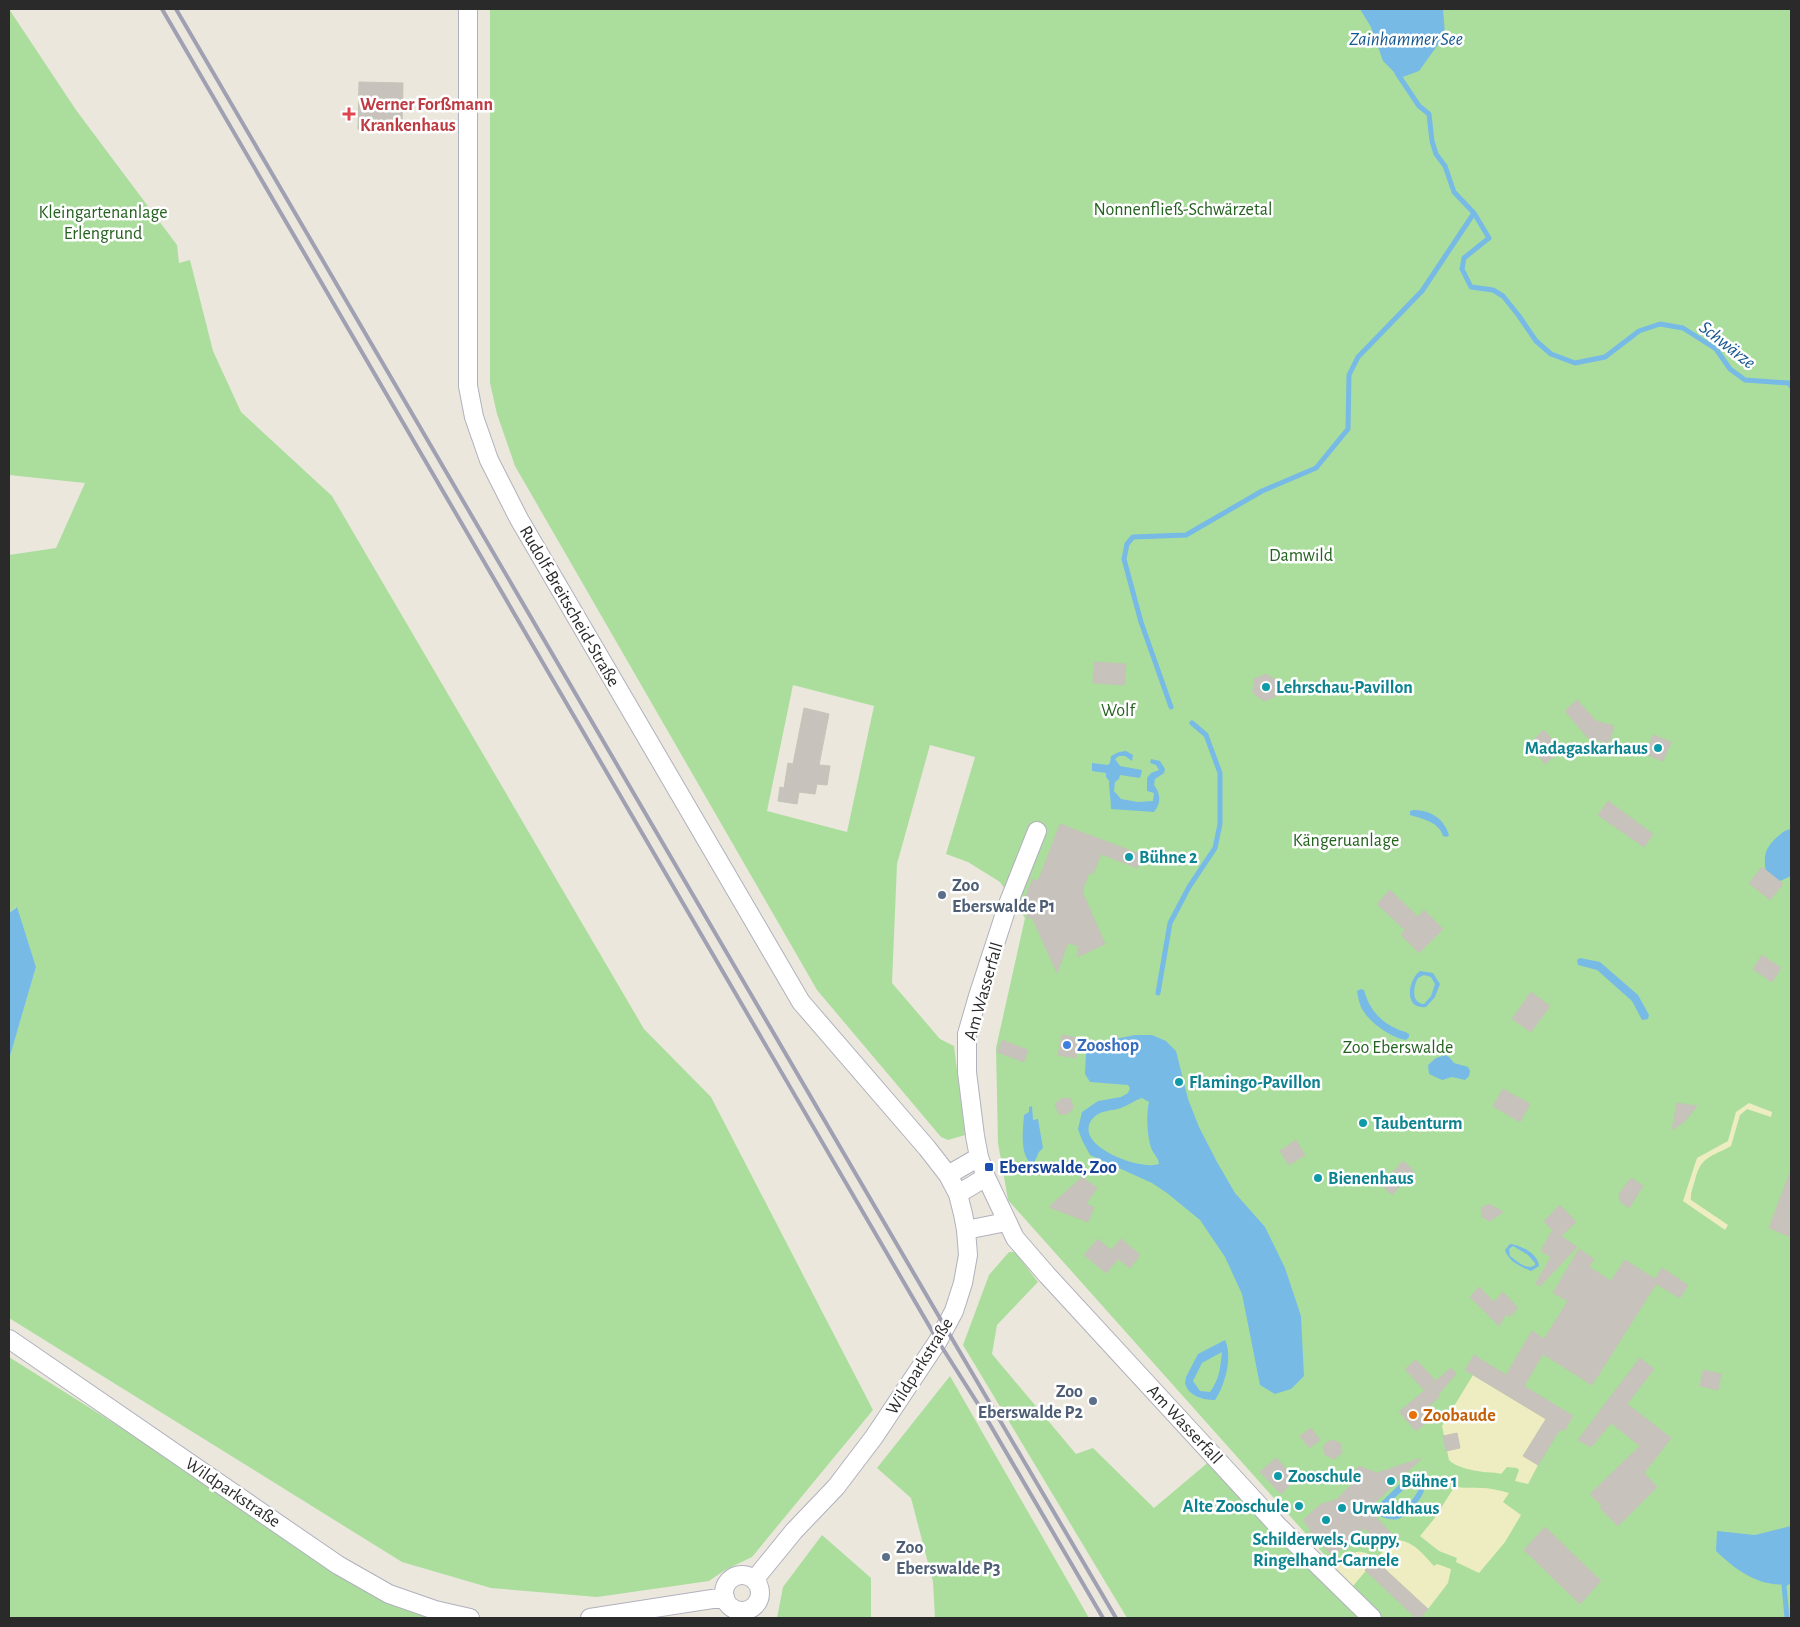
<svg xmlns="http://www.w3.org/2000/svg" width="1800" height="1627" font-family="'Alegreya Sans',sans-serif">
  <rect width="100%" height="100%" fill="#ebe7dd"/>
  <!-- green -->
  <path fill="#abde9d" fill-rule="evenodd" d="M9,9L76,110L177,245L179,263L190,260L213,351L241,412L332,496L644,1029L711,1097L873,1410L752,1557L725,1570L709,1581L597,1597L491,1588L402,1562L9,1318V1056L10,1055L36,967L16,907L9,913V555L56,548L85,483L9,475Z
    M490,9H1791V1618H1383L1372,1608L1008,1200L998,1143L996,1048L1025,918L1000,882L968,862L946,854L975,757L930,745L897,864L892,983L940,1039L954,1046L965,1135L948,1140L941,1137L817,990L515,466L497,414L490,383ZM793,685L874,706L847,832L767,811Z
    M1009,1252H1015L1038,1282L997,1325L992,1354L1076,1454L1093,1448L1154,1508L1211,1460L1360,1618H1127L963,1345L989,1275Z
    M9,1357L225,1493L368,1590L431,1618H9Z
    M950,1376L1089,1618H935L933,1582L911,1498L877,1468Z
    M822,1535L871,1578V1618H777L783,1587Z"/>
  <!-- sand -->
  <path fill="#eeedc2" d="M1749,1103L1772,1112L1771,1117L1747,1109L1740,1115L1731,1146C1711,1157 1701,1156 1695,1180C1693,1187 1690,1194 1691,1200L1728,1225L1725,1230L1683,1201L1697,1158L1728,1141L1736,1112Z
    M1473,1375L1546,1419L1523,1456L1538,1465L1528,1484L1515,1481L1519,1470L1517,1468L1507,1467L1501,1474C1495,1472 1490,1473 1484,1472C1474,1471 1455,1467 1449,1460L1442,1426Z
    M1455,1486C1464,1489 1470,1487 1480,1488C1490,1488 1499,1490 1509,1493L1503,1502L1521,1515L1505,1542L1479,1573L1456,1562L1457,1558L1439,1551L1420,1536L1434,1519Z
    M1393,1540C1412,1539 1422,1553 1434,1566L1437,1564L1451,1569L1448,1583L1428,1609L1375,1560L1353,1586L1336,1568C1354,1552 1354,1546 1377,1558Z"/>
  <!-- water -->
  <path fill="#77bae6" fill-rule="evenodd" d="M1360,9H1443L1445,35L1419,71L1400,78L1383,61L1371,27Z
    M1126,751L1133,755L1132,761L1125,756H1119L1115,759L1120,766L1142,770L1140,778L1120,775L1119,779L1115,782L1114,791L1121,799L1138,802L1153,801L1154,793L1147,791V778L1151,773L1159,770L1156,765L1150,763L1151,759L1160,761L1165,769L1164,773L1155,779L1154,785C1161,794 1161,803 1154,812L1111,809C1111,799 1109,791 1109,781L1106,777V773L1092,771V763L1108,765L1110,763L1111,756L1119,752Z
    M1413,810C1430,810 1444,818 1449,835L1447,837L1443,836C1439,822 1423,819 1410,815V811Z
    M1791,829V876L1780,881L1766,872C1763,856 1765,848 1777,837C1782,833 1785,830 1791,829Z
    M17,907L36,967L10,1056H9V913Z
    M1580,958L1600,962L1638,995L1649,1015L1648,1019L1642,1020L1632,1001L1597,970L1578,965L1577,960Z
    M1420,971L1433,973L1440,984L1435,997L1426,1007C1404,1010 1407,981 1420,971ZM1424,975L1431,977L1435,984L1431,996L1424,1004C1411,1003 1413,987 1418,978Z
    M1361,989L1364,990C1369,1008 1379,1021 1397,1029C1401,1031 1405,1031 1409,1034V1037L1406,1040C1391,1038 1368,1022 1361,1007C1359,1002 1358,997 1357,991Z
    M1135,1035H1152L1166,1041L1176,1051L1188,1099L1199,1127L1217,1162L1235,1193L1265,1227L1285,1268L1301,1316L1304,1376L1291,1389L1275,1394L1260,1385L1242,1294L1225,1257L1200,1220L1167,1193L1152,1183L1090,1155L1082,1140L1078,1129L1082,1112L1098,1101L1121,1097L1128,1093L1130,1088L1128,1085L1090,1082L1085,1074L1086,1052L1100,1042ZM1142,1098L1149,1102C1146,1114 1147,1139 1152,1150C1155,1156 1158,1157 1159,1164C1140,1171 1070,1145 1093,1118C1100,1110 1112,1111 1121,1108C1129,1105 1135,1100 1142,1098Z
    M1445,1055L1449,1057L1454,1063L1468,1067L1470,1071L1469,1076L1465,1080L1452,1077L1442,1080L1429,1074L1428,1065L1436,1058Z
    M1032,1106L1033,1120L1038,1119L1043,1148L1039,1152L1033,1165C1019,1157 1023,1129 1024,1115L1029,1112V1107Z
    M1510,1244C1521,1245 1538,1254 1539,1266L1531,1271C1521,1267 1508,1261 1505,1250ZM1513,1246L1528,1255L1535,1263V1265C1527,1271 1517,1261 1510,1256L1509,1249Z
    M1225,1340C1233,1357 1225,1385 1215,1400C1203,1400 1188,1396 1185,1383L1186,1377L1198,1354ZM1222,1352C1220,1368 1220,1378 1210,1392L1200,1391L1193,1381L1202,1363Z
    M1411,1476L1422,1482C1422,1485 1424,1487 1424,1490C1423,1498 1406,1517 1398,1519C1390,1521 1377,1517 1374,1509L1406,1478ZM1413,1484L1419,1489C1414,1499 1405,1510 1395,1515L1384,1512L1382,1509L1409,1485Z
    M1791,1526V1584C1760,1588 1737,1571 1716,1551L1717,1531L1755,1535Z"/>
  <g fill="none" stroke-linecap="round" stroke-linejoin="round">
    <!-- stream -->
    <path stroke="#77bae6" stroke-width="5" d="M1397,73L1419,106L1429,114L1432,141L1436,154L1445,166L1454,192L1474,213L1489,238L1464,258L1462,269L1471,287L1493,290L1503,296L1519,316L1536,341L1551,354L1575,363L1605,357L1639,331L1660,324L1683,328L1716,349L1730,369L1745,380L1789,383L1791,386
      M1171,707L1141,622L1124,559L1127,544L1133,537L1186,535L1262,491L1316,468L1348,429L1349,375L1358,357L1422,291L1474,213
      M1158,993L1170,923L1189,887L1215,848L1220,824V773L1206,735L1192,723
      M1787,1618L1784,1585L1791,1579"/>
  </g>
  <!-- building -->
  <path fill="#c7c3bc" stroke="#c6c3b7" d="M359,82L403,83L402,130L358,129Z
    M1094,662L1126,664L1124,685L1093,683Z
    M1266,674L1279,682L1277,696L1264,701L1253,693L1254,679Z
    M1577,700L1596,721L1614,726L1609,743L1588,738L1565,711Z
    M804,708L829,714L819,765L830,766L827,785L817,784L815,794L799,792L797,804L778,801L780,787L784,788L788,763L793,764Z
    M1544,730L1561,750L1545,764L1528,745Z
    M1653,735L1671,742L1663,761L1645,754Z
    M1608,801L1653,834L1644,847L1598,815Z
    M1060,824L1142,855L1137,868L1101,854L1093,874L1089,873L1082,891L1105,944L1077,957L1079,946L1068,943L1057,973L1032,917L1028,919L1022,905L1033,879L1038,881Z
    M1762,867L1783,884L1770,900L1749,883Z
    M1390,890L1418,917L1424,910L1443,929L1419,953L1401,935L1405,930L1377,904Z
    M1762,955L1781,968L1772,982L1753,969Z
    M1531,992L1550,1006L1531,1032L1512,1019Z
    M1062,1035L1079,1038L1076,1058L1058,1055Z
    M1002,1040L1028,1050L1024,1062L997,1052Z
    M1503,1089L1530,1104L1520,1122L1493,1106Z
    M1062,1098L1071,1099L1073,1108L1068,1114H1059L1055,1104Z
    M1677,1103L1697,1106L1685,1121L1672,1130Z
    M1296,1140L1305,1155L1289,1165L1280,1151Z
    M1403,1161L1414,1171L1392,1195L1372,1176L1391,1174Z
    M1790,1172H1791V1237L1769,1228Z
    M1082,1177L1097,1188L1086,1204L1094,1207L1088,1222L1049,1207Z
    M1631,1178L1643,1186L1629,1208L1620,1201L1619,1194Z
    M1489,1204L1503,1212L1490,1221L1482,1217L1481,1208Z
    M1560,1205L1576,1222L1561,1236L1577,1247L1540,1286L1536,1283L1551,1257L1541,1251L1552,1231L1554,1232L1544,1221Z
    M1098,1239L1111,1250L1121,1239L1140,1255L1130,1268L1118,1259L1106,1273L1084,1255Z
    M1579,1249L1594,1259L1589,1267L1611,1281L1625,1260L1655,1279L1662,1268L1688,1285L1680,1298L1656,1284L1592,1385L1543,1354L1524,1386L1573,1416L1564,1431L1560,1429L1538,1465L1523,1456L1546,1419L1465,1370L1474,1355L1506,1375L1532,1331L1544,1339L1568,1301L1553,1293Z
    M1479,1287L1494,1302L1503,1292L1518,1308L1509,1317L1506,1314L1499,1326L1470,1297Z
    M1640,1358L1654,1369L1627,1404L1671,1438L1644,1473L1657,1487L1618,1526L1600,1508L1602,1506L1590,1494L1640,1446L1611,1423L1591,1447L1578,1440Z
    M1416,1360L1435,1380L1424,1390L1405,1369Z
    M1451,1368L1456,1374L1438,1395L1439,1397L1426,1409L1433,1417L1416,1431L1399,1412Z
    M1703,1370L1721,1374L1718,1390L1700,1386Z
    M1311,1428L1320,1440L1309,1448L1300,1436Z
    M1457,1433L1460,1448L1446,1451L1443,1436Z
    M1331,1440L1340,1443L1342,1453L1334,1459L1325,1455L1323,1446Z
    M1276,1458L1296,1479L1281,1494L1260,1472Z
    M1422,1458L1368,1509L1392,1534L1381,1545L1364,1528L1333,1556L1310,1532V1529L1303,1520L1321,1504L1336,1500L1351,1485V1474L1359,1466L1377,1473Z
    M1545,1527L1601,1581L1580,1604L1524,1550Z
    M1375,1560L1428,1609L1420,1618H1416L1365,1570Z"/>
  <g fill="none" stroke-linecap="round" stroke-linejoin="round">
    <defs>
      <path id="minor" d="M468,9V386L474,417L489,460L519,519L801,1002L927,1148L948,1175L958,1194L963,1214L966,1230L968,1255L963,1283L954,1311L938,1341L874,1437L836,1487L794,1531L754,1580
        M1037,831L1008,904L978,996L967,1034V1072L975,1136L979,1157L986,1177L1015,1238L1047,1275L1279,1527L1372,1618
        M948,1175L979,1157
        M958,1194L986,1177
        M966,1230L1006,1222
        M9,1339L338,1565L389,1594L435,1610L470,1618
        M724 1593a18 18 0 1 1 36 0a18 18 0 1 1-36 0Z
        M590,1618L725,1597"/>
    </defs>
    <!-- minor casing -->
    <use href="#minor" stroke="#b0b1bd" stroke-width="20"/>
    <!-- minor -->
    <use href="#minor" stroke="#fff" stroke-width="18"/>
    <!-- rail -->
    <path stroke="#a0a0b3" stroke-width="4" d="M162,9L938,1341L978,1404L1103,1618
      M176,9L934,1308L1116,1618"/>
  </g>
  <!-- markers -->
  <path fill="#e0444e" stroke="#fff" stroke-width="2" d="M346.5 106.5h5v5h5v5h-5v5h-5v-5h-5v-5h5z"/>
  <g fill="#0f9aa8" stroke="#fff" stroke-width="2">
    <circle cx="1266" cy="687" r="5"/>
    <circle cx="1658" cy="748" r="5"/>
    <circle cx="1129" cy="857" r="5"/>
    <circle cx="1179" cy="1082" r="5"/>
    <circle cx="1363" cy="1123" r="5"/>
    <circle cx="1318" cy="1178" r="5"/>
    <circle cx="1278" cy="1476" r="5"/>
    <circle cx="1391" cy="1481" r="5"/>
    <circle cx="1299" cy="1506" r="5"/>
    <circle cx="1342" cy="1508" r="5"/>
    <circle cx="1326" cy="1520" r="5"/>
  </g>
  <g fill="#5c6f8a" stroke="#fff" stroke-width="2">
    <circle cx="942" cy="895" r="5"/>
    <circle cx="1093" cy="1401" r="5"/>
    <circle cx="886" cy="1557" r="5"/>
  </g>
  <circle fill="#3f7fe0" stroke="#fff" stroke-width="2" cx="1067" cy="1045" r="5"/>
  <rect fill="#1a4fb4" stroke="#fff" stroke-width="2" x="984" y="1162" width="10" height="10" rx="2.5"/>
  <circle fill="#e8710a" stroke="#fff" stroke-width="2" cx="1413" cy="1415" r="5"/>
  <g text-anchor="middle" stroke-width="5" stroke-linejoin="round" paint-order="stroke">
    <!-- health labels -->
    <g font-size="18" font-weight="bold" fill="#be3a42" stroke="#fff" text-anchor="start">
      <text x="360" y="110">Werner Forßmann<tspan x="360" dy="21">Krankenhaus</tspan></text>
    </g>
    <!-- park labels -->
    <g font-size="18" fill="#24621f" stroke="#fff">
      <text x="1183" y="215">Nonnenfließ-Schwärzetal</text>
      <text x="103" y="218">Kleingartenanlage<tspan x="103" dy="21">Erlengrund</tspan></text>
      <text x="1301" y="561">Damwild</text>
      <text x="1118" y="716">Wolf</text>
      <text x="1346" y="846">Kängeruanlage</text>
      <text x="1398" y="1053">Zoo Eberswalde</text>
    </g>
    <!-- street labels -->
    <g font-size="18" fill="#2a2a2a" stroke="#fff">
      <text transform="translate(570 606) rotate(60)" y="6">Rudolf-Breitscheid-Straße</text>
      <text transform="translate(983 991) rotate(-74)" y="6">Am Wasserfall</text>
      <text transform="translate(919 1366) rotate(-58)" y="6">Wildparkstraße</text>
      <text transform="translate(1185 1424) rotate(47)" y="6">Am Wasserfall</text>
      <text transform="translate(233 1492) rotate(34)" y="6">Wildparkstraße</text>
    </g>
    <!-- culture labels -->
    <g font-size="18" font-weight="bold" fill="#0d838f" stroke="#fff" text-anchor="start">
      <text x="1276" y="693">Lehrschau-Pavillon</text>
      <text x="1648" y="754" text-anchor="end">Madagaskarhaus</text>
      <text x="1139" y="863">Bühne 2</text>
      <text x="1189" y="1088">Flamingo-Pavillon</text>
      <text x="1373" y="1129">Taubenturm</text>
      <text x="1328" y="1184">Bienenhaus</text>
      <text x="1288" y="1482">Zooschule</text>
      <text x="1401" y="1487">Bühne 1</text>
      <text x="1289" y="1512" text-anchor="end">Alte Zooschule</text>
      <text x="1352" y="1514">Urwaldhaus</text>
      <text x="1326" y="1545" text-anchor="middle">Schilderwels, Guppy,<tspan x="1326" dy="21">Ringelhand-Garnele</tspan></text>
    </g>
    <!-- service labels -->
    <g font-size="18" font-weight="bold" fill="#4e5e75" stroke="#fff" text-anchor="start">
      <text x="952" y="891">Zoo<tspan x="952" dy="21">Eberswalde P1</tspan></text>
      <text x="1083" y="1397" text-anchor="end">Zoo<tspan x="1083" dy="21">Eberswalde P2</tspan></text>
      <text x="896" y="1553">Zoo<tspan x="896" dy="21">Eberswalde P3</tspan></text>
    </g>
    <!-- shop labels -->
    <g font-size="18" font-weight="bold" fill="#366cbe" stroke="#fff" text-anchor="start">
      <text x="1077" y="1051">Zooshop</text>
    </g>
    <!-- transit labels -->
    <g font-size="18" font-weight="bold" fill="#164399" stroke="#fff" text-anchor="start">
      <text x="999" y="1173">Eberswalde, Zoo</text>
    </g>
    <!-- food labels -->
    <g font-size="18" font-weight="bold" fill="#c56008" stroke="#fff" text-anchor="start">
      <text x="1423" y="1421">Zoobaude</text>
    </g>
    <!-- water labels -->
    <g font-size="19" font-style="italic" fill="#175791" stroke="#fff">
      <text x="1406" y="45">Zainhammer See</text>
      <text transform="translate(1728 344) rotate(38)" y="7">Schwärze</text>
    </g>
  </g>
  <!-- border -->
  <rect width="1800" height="1627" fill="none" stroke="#2a2a2a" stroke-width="20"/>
</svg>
